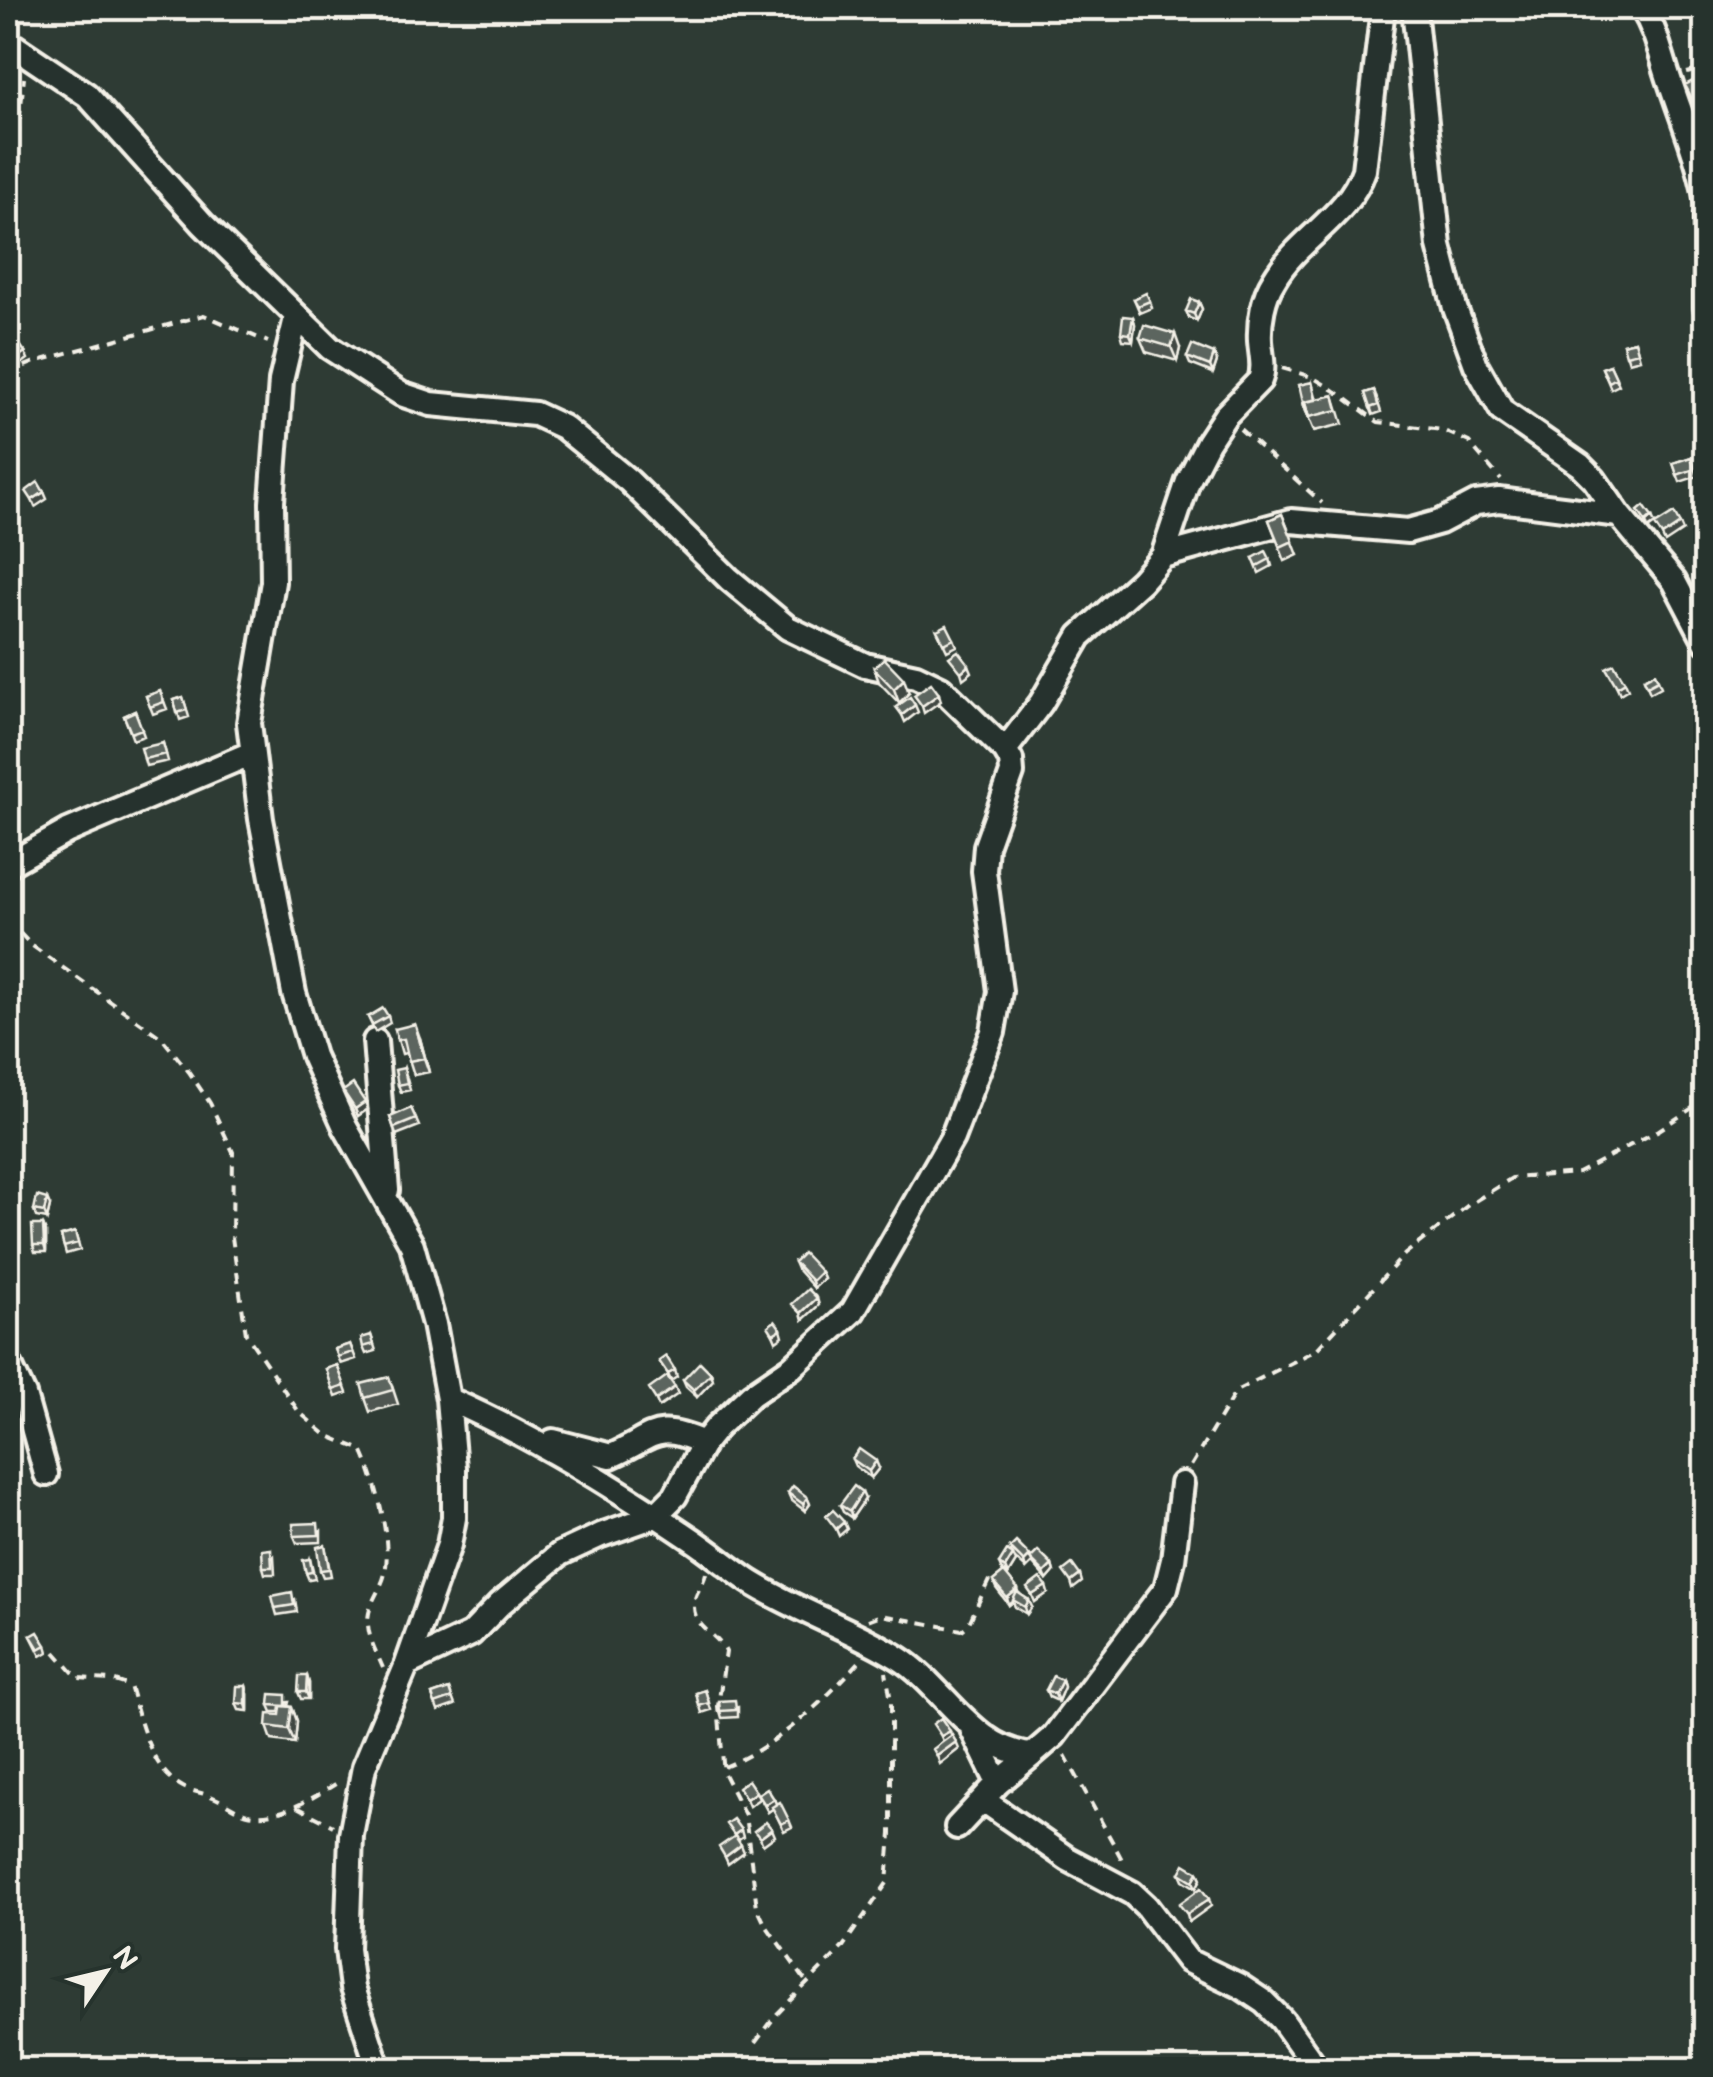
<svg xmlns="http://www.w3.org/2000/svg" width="1713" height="2077" font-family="'Balsamiq Sans',sans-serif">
  <rect width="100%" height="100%" fill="#2e3b34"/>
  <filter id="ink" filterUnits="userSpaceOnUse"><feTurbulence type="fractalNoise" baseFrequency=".01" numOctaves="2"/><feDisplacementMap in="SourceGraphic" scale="20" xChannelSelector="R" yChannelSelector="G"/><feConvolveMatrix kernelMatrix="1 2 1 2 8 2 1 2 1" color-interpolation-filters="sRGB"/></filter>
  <g filter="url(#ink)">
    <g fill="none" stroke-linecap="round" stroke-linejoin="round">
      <defs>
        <path id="street" d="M1414,8L1439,246L1455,308L1476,365L1502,411L1580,465L1594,479L1619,515L1674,581L1706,642
          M1642,8C1657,32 1661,56 1670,82C1683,121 1698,157 1706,197
          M8,42L87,95L203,224L330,348L401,394L431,404L535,414L563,427L629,481L729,579L788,628L865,665L916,676L941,688L1005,750L1011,760L1012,773L986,846L984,871L1000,991L993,1032L952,1138L853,1311L792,1367L751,1395L717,1427L704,1443L675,1496L655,1516L601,1535L560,1554L500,1604L471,1634L407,1664
          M1706,216V307
          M296,318L281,381L272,502L273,582L249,723L261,819L294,993L313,1056L345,1127L412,1245L434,1324L448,1399L454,1468V1518L449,1545L407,1664L364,1767L351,1835L347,1949L352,1988L379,2070
          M1163,556L1291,521L1408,531L1440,522L1476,503L1499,500L1619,515
          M1005,750L1041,703L1080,636L1141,581L1163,556L1188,481L1208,442L1225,416L1260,380C1265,367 1261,355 1260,341C1259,321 1263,297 1274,280C1298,238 1348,217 1364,170L1383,8
          M8,865L68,831L252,753
          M375,1041L387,1190
          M8,1361L24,1395L46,1474
          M448,1399C535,1437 615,1487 693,1540C712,1553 730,1568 749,1581C796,1611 851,1628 899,1658C945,1687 973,1750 1032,1755L1054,1736L1166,1588L1173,1560L1182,1484
          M553,1441L611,1456C655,1437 653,1421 704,1443
          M972,1729L998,1783
          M983,1800L1068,1859L1132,1893L1146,1906L1188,1961L1240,1986L1264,2002L1282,2020L1318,2070
          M957,1827L998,1783L1032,1755"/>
      </defs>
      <!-- street casing -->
      <use href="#street" stroke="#f4f1e8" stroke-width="30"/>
      <!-- path -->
      <path stroke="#f4f1e8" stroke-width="4" stroke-dasharray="10 8" stroke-linecap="butt" d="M1687,73L1706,68
        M8,227L24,78
        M1282,368L1312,377L1334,390L1378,422L1442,430L1469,442L1501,480
        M8,373L35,362L204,315L268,342
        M1240,429L1322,503
        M8,920L31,945L162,1038L189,1072L210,1103L233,1152L232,1237L246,1334L299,1412L326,1435L362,1450C376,1480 392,1540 385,1573C383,1583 377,1592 373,1601C361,1627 373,1644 383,1668
        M1191,1466L1236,1391L1316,1350L1405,1254L1467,1206L1512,1178L1578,1173L1659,1130L1706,1099
        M706,1573C704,1585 694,1593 694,1605C693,1628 718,1634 726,1652L718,1706L724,1774L745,1815L757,1907L765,1924L807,1983
        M868,1620L881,1615L962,1630L968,1625L990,1578
        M55,1652L78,1678L112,1680L130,1686C140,1718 149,1769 183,1787C193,1792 204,1793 213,1797C225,1802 236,1811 248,1814C280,1821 317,1795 342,1780
        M1065,1755L1125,1865
        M724,1767C779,1745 822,1703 861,1660
        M297,1807L333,1826
        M755,2043L777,2014L842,1948L887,1883L891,1834V1701L886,1672"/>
      <!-- street -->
      <use href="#street" stroke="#26332d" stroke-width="22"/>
    </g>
    <!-- wall -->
    <path fill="#4f5751" stroke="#f4f1e8" stroke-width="2.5" d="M1685,85L1701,96L1703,103L1696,107Z
      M1134,299L1150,301L1152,308L1140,313Z
      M1199,302L1202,309L1197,321L1189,318L1186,311Z
      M1133,317L1135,324L1133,341L1123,340L1121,333Z
      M1140,338L1180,348L1177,361L1146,352Z
      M1635,341L1640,359L1629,362L1623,344Z
      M1187,357L1217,361L1213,373L1190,364Z
      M1610,365L1619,385L1611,389L1602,368Z
      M1312,382L1317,400L1334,395L1343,424L1314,431L1304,407Z
      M1374,390L1381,412L1373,415L1365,393Z
      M1691,457L1698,476L1680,482L1673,463Z
      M1282,514L1298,555L1285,561L1269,520Z
      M1253,558L1270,559L1272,566L1259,573Z
      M937,630L954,639L957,646L947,651Z
      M874,668L909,693L899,703L879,682Z
      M1644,679L1658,680L1661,687L1650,693Z
      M160,691L167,709L153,714L146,696Z
      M183,697L189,717L180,720L174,700Z
      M135,711L144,736L133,740L124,716Z
      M163,743L168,761L146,766L144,759Z
      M388,1016L390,1023L375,1032L368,1017Z
      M395,1029L420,1038L429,1072L414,1075L407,1053L402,1054Z
      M404,1068L410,1090L401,1092L398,1085Z
      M411,1108L419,1126L396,1135L390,1117Z
      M50,1206L47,1219L36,1217L34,1210Z
      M43,1225L46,1232V1252H35L33,1245Z
      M75,1232L80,1250L66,1254L61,1236Z
      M794,1262L821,1272L824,1279L814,1288L797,1269Z
      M371,1335L376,1351L366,1354L363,1347Z
      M350,1344L356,1359L341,1364L335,1349Z
      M337,1365L347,1393L336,1397L326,1369Z
      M711,1373L713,1380L697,1397L686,1387L683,1380Z
      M389,1377L398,1404L370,1412L365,1398Z
      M852,1459L879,1468L871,1478L855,1466Z
      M788,1493L807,1497L810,1504L805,1511L791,1500Z
      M865,1499L852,1518L843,1512L840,1505Z
      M321,1530V1542L297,1543L294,1536Z
      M325,1545L331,1576L323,1577L320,1570Z
      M1010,1548L1052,1565L1054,1572L1047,1580L1032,1563L1026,1569L1014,1558L1016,1562L1008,1575L1004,1572L1019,1593L1032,1607L1027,1614L1015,1607L1013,1602L1009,1605L996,1588L993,1581L1004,1572L1002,1571L999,1564L1012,1554Z
      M274,1556L275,1574H265L263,1567Z
      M310,1559L315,1579L309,1580L306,1573Z
      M295,1599L297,1612L277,1615L275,1608Z
      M31,1636L46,1645L48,1652L41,1656Z
      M307,1676L309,1683V1699H301L298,1692Z
      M1062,1680L1064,1687L1058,1701L1049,1697L1046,1690Z
      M246,1686L248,1694V1711L239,1710L236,1703Z
      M449,1689L455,1705L438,1711L432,1695Z
      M705,1690L711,1710L702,1713L696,1693Z
      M289,1702L288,1706L292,1707L297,1721L295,1743L272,1740L267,1726L280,1715L281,1712H272L269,1705Z
      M738,1707V1717L722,1718L720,1711Z
      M758,1794L774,1799L776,1804L789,1820L792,1827L784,1831L773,1808L768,1812Z
      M1198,1872L1201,1879L1196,1888L1183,1880L1180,1873Z"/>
    <!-- shaded-wall -->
    <path fill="#404742" stroke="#f4f1e8" stroke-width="2.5" d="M1199,302L1202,309L1197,321L1194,314Z
      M1133,317L1135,324L1133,341L1130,334Z
      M1175,334L1180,348L1177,361L1171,347Z
      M25,352L28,359L21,364L18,357Z
      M1214,354L1217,361L1213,373L1210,366Z
      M14,487L17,494L8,500V491Z
      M44,492L47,499L35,507L32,500Z
      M1652,517L1655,524L1648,529L1646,522Z
      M1680,524L1683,531L1665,543L1662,536Z
      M969,665L972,672L963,679L961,672Z
      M904,679L909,693L899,703L894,689Z
      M1625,682L1628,689L1620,694L1617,687Z
      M939,694L941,701L924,713L922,706Z
      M915,705L918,712L905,722L902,715Z
      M415,1024L420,1038L429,1072L424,1058Z
      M365,1102L368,1109L358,1116L355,1109Z
      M47,1199L50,1206L47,1219L44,1212Z
      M43,1225L46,1232V1252L44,1245Z
      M821,1272L824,1279L814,1288L812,1281Z
      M817,1298L819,1305L803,1320L801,1313Z
      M781,1329L783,1336L776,1341L773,1334Z
      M675,1370L677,1377L671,1381L668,1374Z
      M711,1373L713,1380L697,1397L694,1390Z
      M675,1387L678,1394L659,1407L656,1400Z
      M876,1461L879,1468L871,1478L869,1471Z
      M862,1492L865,1499L852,1518L850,1511Z
      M807,1497L810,1504L805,1511L803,1504Z
      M844,1522L847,1529L839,1536L836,1529Z
      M1013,1555L1016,1562L1008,1575L1005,1568Z
      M1030,1556L1032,1563L1026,1569L1024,1562Z
      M1052,1565L1054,1572L1047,1580L1044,1573Z
      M1080,1575L1082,1582L1073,1589L1071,1582Z
      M1046,1586L1048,1593L1035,1602L1032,1595Z
      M1018,1589L1020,1596L1009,1605L1007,1598Z
      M1029,1600L1032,1607L1027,1614L1025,1607Z
      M307,1676L309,1683V1699L306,1692Z
      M1062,1680L1064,1687L1058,1701L1055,1694Z
      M246,1686L248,1694V1711L246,1704Z
      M292,1707L297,1721L295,1743L289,1729Z
      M950,1731L952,1738L944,1744L941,1736Z
      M956,1742L959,1749L940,1764L937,1756Z
      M756,1792L759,1799L749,1806L746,1799Z
      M774,1799L777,1806L768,1812L765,1805Z
      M772,1829L775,1836L763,1845L760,1838Z
      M741,1830L743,1837L736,1842L734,1835Z
      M741,1845L744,1852L728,1864L725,1857Z
      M1198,1872L1201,1879L1196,1888L1193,1881Z
      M1209,1899L1211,1906L1189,1922L1187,1914Z"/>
    <!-- building -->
    <path fill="#5c655e" stroke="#f4f1e8" stroke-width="2.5" d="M1693,81L1701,96L1693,100L1685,85Z
      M1146,293L1150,301L1138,306L1134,299Z
      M1191,299L1199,302L1194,314L1186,311Z
      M1123,316L1133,317L1130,334L1121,333Z
      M1144,325L1175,334L1171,347L1140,338Z
      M14,336L25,352L18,357L8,343V340Z
      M1635,341L1638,352L1626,355L1623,344Z
      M1192,345L1214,354L1210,366L1187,357Z
      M1610,365L1616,378L1609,382L1602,368Z
      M1312,382L1316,400L1305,402L1306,406L1304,407L1299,385Z
      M1374,390L1378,405L1370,408L1365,393Z
      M1334,395L1338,410L1309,417L1305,402Z
      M1691,457L1695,469L1677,475L1673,463Z
      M8,477L14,487L8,491Z
      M38,482L44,492L32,500L26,491Z
      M1644,506L1652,517L1646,522L1638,511Z
      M1674,513L1680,524L1662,536L1655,525Z
      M1282,514L1293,541L1280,547L1269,520Z
      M1266,551L1270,559L1257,566L1253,558Z
      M947,625L954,639L944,644L937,630Z
      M958,651L969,665L961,672L949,657Z
      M884,658L904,679L894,689L874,668Z
      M1614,664L1625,682L1617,687L1606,668Z
      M1655,673L1658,680L1647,686L1644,679Z
      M931,683L939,694L922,706L914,695Z
      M160,691L164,702L150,707L146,696Z
      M183,697L187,710L177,713L174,700Z
      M910,697L915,705L902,715L896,707Z
      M135,711L142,729L131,733L124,716Z
      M163,743L166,754L144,759L141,748Z
      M383,1008L388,1016L372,1025L368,1017Z
      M415,1024L424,1058L409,1061L404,1039L397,1040L395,1029Z
      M404,1068L407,1083L398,1085L395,1070Z
      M353,1084L365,1102L355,1109L343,1091Z
      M411,1108L416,1119L394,1128L390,1117Z
      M37,1196L47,1199L44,1212L34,1210Z
      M32,1225H43L44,1245H33Z
      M75,1232L78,1243L64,1247L61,1236Z
      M803,1253L821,1272L812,1281L794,1262Z
      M808,1289L817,1298L801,1313L792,1304Z
      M775,1321L781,1329L773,1334L768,1326Z
      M371,1335L374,1344L363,1347L361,1338Z
      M350,1344L353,1352L338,1357L335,1349Z
      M666,1356L675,1370L668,1374L659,1361Z
      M700,1362L711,1373L694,1390L683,1380Z
      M337,1365L345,1386L333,1390L326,1369Z
      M667,1376L675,1387L656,1400L649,1389Z
      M389,1377L393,1390L365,1398L361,1384Z
      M859,1449L876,1461L869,1471L852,1459Z
      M793,1486L807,1497L803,1504L788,1493Z
      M854,1486L862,1492L850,1511L840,1505Z
      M833,1510L844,1522L836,1529L826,1516Z
      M318,1523L319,1535L294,1536L293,1524Z
      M1016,1542L1030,1556L1024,1562L1010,1548Z
      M325,1545L329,1569L320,1570L317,1547Z
      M271,1549L272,1567H263L262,1550Z
      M1007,1551L1013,1555L1005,1568L999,1564Z
      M1038,1551L1052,1565L1044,1573L1030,1559Z
      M310,1559L312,1572L306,1573L303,1560Z
      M1072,1564L1080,1575L1071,1582L1063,1571Z
      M1004,1572L1018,1589L1007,1598L993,1581Z
      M1040,1578L1046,1586L1032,1595L1027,1588Z
      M292,1592L294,1605L275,1608L272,1596Z
      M1017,1592L1029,1600L1025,1607L1013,1600Z
      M38,1632L46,1645L39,1649L31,1636Z
      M299,1676H307L306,1692H298Z
      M1053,1676L1062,1680L1055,1694L1046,1690Z
      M237,1686H246V1704L236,1703Z
      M449,1689L452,1698L435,1704L432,1695Z
      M705,1690L709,1703L699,1706L696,1693Z
      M270,1694L286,1695V1706L269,1705Z
      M735,1700L736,1710L720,1711L719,1701Z
      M281,1706L292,1707L289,1729L267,1726L268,1714L280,1715Z
      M941,1718L950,1731L941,1736L933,1724Z
      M952,1735L956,1742L937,1756L933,1749Z
      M748,1780L756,1792L746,1799L738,1787Z
      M767,1788L774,1799L765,1805L758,1794Z
      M780,1802L789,1820L781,1824L772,1807Z
      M733,1819L741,1830L734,1835L726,1824Z
      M766,1822L772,1829L760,1838L754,1831Z
      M735,1836L741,1845L725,1857L719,1847Z
      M1185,1864L1198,1872L1193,1881L1180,1873Z
      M1201,1888L1209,1899L1187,1914L1179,1904Z"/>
  </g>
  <!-- margin -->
  <rect width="1713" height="2077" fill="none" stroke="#26332d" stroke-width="40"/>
  <rect x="20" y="20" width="1673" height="2037" fill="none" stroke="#f4f1e8" stroke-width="4" filter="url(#ink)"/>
  <!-- north arrow -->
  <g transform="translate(105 1972) rotate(55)" stroke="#26332d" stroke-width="8" paint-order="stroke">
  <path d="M0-8L18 38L0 25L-18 38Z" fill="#f4f1e8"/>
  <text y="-15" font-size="28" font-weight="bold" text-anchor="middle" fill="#f4f1e8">N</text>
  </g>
</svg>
